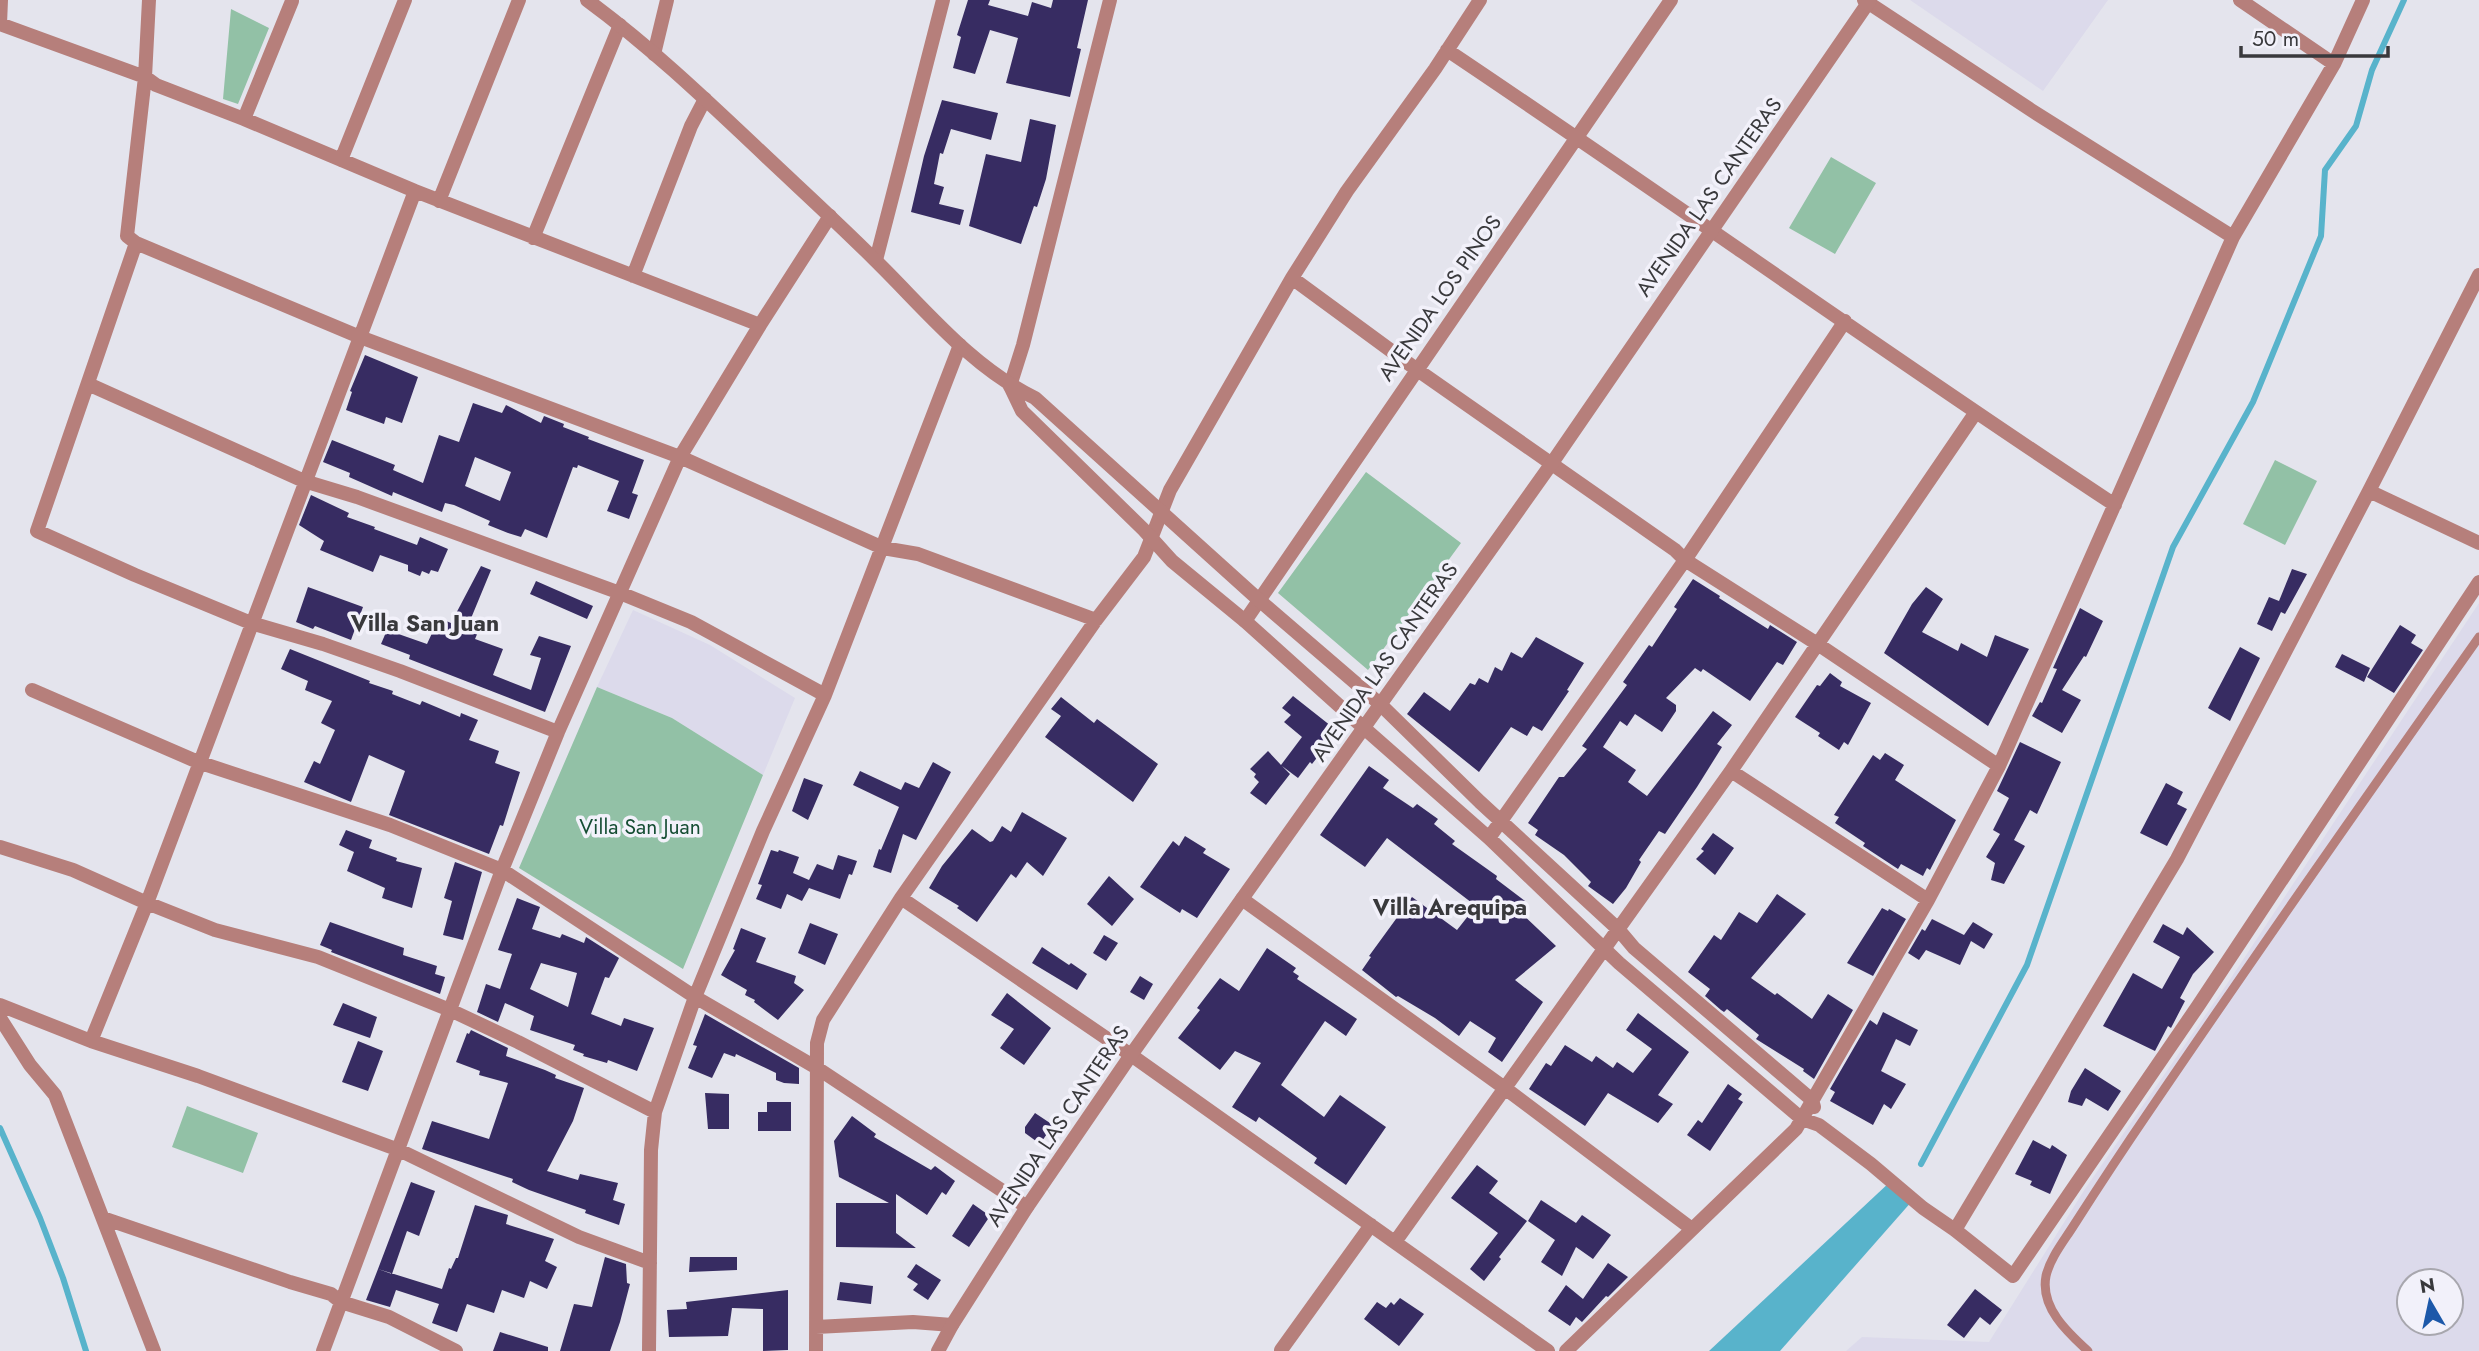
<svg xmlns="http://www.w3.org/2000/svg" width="2479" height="1351" font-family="Jost,sans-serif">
  <rect width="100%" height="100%" fill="#e4e4ed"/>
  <!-- built -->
  <path fill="#dcdaeb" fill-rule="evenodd" d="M1910,0H2108L2043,91Z
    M2479,603V1351H1846L1862,1337L1989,1342L2085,1189L2227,984ZM2409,1281H2451V1323H2409Z
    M633,610L710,645L795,698L763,775L672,718L597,687Z"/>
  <!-- green -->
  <path fill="#92c1a6" d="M231,9L269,28L238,104L223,99Z
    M1831,157L1876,183L1835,254L1789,228Z
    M2275,460L2317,481L2285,545L2243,524Z
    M1366,472L1461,543L1368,670L1278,593Z
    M597,687L672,718L763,775L683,969L519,868Z
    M187,1106L258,1133L243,1173L172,1147Z"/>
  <!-- water -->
  <path fill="#58b3cb" d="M1891,1181L1913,1200L1780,1351H1709Z"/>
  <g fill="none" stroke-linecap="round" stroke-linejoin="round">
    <!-- stream -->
    <path stroke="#58b3cb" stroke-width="6" d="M0,1128L40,1218L63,1278L86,1351
      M1921,1164L2027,965L2173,547L2253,402L2321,236L2325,170L2356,126L2372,70L2404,0"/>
  </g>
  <!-- building -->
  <path fill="#372c62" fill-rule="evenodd" d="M968,0H990L988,5L1028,16L1032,2L1051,8L1053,0H1088L1077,48L1081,49L1070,97L1006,83L1018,38L990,30L975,74L953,68L961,37L957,35Z
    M942,100L998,113L991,140L951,129L943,154L940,153L934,184L944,187L939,204L964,210L960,225L911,212L924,156Z
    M1030,119L1056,125L1046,179L1037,207L1034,206L1021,244L969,226L986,154L1021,162Z
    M365,355L418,377L402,423L386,417L384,424L346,410L352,392L350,391Z
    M473,403L502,413L506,405L541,423L544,416L564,424L563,427L589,437L588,439L644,460L632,493L638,495L629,519L607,511L619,481L578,465L577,468L573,467L547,538L525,529L521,537L508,533L488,525L490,521L454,505L445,503L442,512L393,492L392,496L349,477L350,473L323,462L332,440L395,465L393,470L423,483L439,435L459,442ZM475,457L511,472L500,501L465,486Z
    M311,495L349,513L347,517L375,527L374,529L417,545L420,537L448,549L438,572L431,570L429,574L422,571L420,576L408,571V565L380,555L373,572L320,550L324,541L299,525Z
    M481,566L491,570L467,628L478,632L475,639L503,649L493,675L531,690L541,658L530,655L539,636L571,646L545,712L409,659L410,655L381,644L387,630L427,644L439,618L451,623Z
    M2292,569L2307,574L2285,614L2281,612L2272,631L2257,624L2269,597L2279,601Z
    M1693,579L1720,596L1719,598L1768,629L1770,625L1797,642L1783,665L1777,662L1750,701L1703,669L1701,672L1695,668L1666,698L1676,705V711L1662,732L1635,714L1627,726L1620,721L1603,747L1636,770L1628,782L1647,796L1713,711L1732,725L1717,744L1722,747L1697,787L1665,834L1659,831L1639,860L1641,862L1626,888L1613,904L1588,886L1591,882L1564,855L1535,835L1538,830L1528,823L1559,777H1564L1587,749L1582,746L1627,685L1623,682L1649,645L1652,647L1677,609L1674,607Z
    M536,581L593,606L587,619L530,594Z
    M308,587L363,607L351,640L315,626L313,629L296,622Z
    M1926,587L1943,599L1922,632L1958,651L1961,643L1987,657L1995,635L2029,649L1988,726L1884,653L1912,604Z
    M2080,608L2103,621L2086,657L2084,656L2062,690L2081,700L2062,733L2032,716L2040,702L2042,703L2057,669L2053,668Z
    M2400,625L2416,635L2411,643L2423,650L2394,693L2367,677Z
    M1536,637L1584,663L1567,690L1569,691L1542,731L1533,726L1527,736L1511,727L1479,772L1407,714L1424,692L1450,711L1470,683L1475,685L1479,678L1488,683L1495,667L1502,671L1511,652L1522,658Z
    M2240,647L2260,658L2230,721L2208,708Z
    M290,649L370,681L369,683L393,691L392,694L420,705L422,701L460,717L461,713L478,720L469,740L499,751L495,763L520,772L503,826L500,825L489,854L389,815L405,771L369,755L351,802L304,782L314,761L320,764L335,730L321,723L332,701L305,690L308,681L281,669Z
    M2342,654L2370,668L2364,682L2335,667Z
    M1830,673L1842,682L1840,686L1871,703L1848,745L1844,742L1839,750L1818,736L1820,733L1795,717L1817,685L1820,686Z
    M1293,696L1331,726L1334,736L1312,764L1310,762L1298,778L1282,766L1290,774L1266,805L1250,793L1259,782L1254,777L1256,774L1250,769L1268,751L1281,765L1302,737L1284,722L1291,715L1282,708Z
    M1061,697L1094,723L1097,719L1158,764L1133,802L1045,737L1061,716L1051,709Z
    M2020,742L2061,762L2037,814L2030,810L2014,840L2025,846L2004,884L1991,880L1995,863L1986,857L2000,834L1993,830L2009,798L1997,791Z
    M1885,753L1904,765L1895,780L1956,820L1930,870L1927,868L1923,876L1901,864L1898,869L1863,846L1865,843L1835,823L1839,817L1834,815L1873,755L1880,760Z
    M933,762L951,772L916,840L903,834L891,873L873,867L879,849L881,850L899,807L853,785L860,771L901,790L905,782L919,788Z
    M1369,766L1389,780L1383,788L1413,808L1417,804L1438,819L1434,824L1455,841L1452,844L1497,876L1496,879L1525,901L1518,910L1556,946L1515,980L1543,1002L1502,1062L1488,1052L1496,1038L1470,1021L1459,1036L1435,1018L1398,996L1396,997L1362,970L1371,957L1369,956L1412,897L1457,930L1476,906L1387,838L1365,867L1320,835Z
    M804,778L823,785L808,820L792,811Z
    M2166,783L2183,792L2177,804L2187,809L2167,846L2140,833Z
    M1022,812L1067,838L1043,876L1027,862L1016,878L1011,874L977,922L957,908L959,906L929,888L942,866L972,829L990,842L993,841L1002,826L1011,832Z
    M346,830L372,840L369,848L397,858L396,861L422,868L412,908L382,898L385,888L347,871L354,852L339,845Z
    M1713,833L1734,848L1715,875L1696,859L1704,851L1701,849Z
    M1185,836L1206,849L1203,853L1230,869L1197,918L1182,909L1180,913L1140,887L1173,841L1179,846Z
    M771,850L778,852L779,850L799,857L793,873L809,880L817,864L833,870L838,855L857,861L852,875L849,874L840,899L809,888L802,901L787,894L781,909L756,899L762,885L758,884Z
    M455,862L482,872L463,940L443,935L452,901L444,898Z
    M1109,876L1134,899L1112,926L1087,904Z
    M1777,894L1806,914L1751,978L1775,995L1777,993L1812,1019L1828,994L1853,1010L1814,1079L1803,1071L1804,1069L1756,1039L1759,1035L1727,1009L1724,1012L1721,1010L1705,996L1710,989L1688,972L1714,935L1721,940L1739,912L1757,923Z
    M517,898L540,907L532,929L560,938L562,934L584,943L586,937L619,958L609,978L605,977L591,1014L621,1026L624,1018L654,1028L637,1071L608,1060L607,1063L583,1056L584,1054L573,1050L575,1045L530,1030L534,1016L505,1003L498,1022L477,1012L486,984L500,989L512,954L498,950ZM541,963L577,973L568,1007L530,989Z
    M1882,908L1888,911L1889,909L1906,919L1873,976L1847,963Z
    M1932,919L1964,935L1973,922L1993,934L1984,949L1971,941L1960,965L1926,950L1919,960L1908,953L1922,929L1925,931Z
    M330,922L404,948L403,955L437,966L435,974L445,977L440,994L331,952L332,950L320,945Z
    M810,923L838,934L825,965L798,953Z
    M2163,924L2183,935L2187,927L2214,952L2193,974L2180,998L2185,1001L2171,1028L2168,1026L2155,1051L2103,1026L2133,973L2162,989L2180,957L2153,942Z
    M741,928L766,938L756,962L796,976L794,983L804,990L778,1020L754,1002L755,1000L745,995L747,990L721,975L735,950L733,949Z
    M1104,935L1118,943L1106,961L1093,953Z
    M1042,947L1069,965L1071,963L1087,974L1077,990L1032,963Z
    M1267,948L1296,968L1293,972L1299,976L1297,979L1357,1019L1346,1036L1325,1021L1281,1085L1324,1117L1340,1095L1386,1127L1346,1185L1314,1163L1317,1158L1259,1117L1256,1122L1232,1107L1261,1063L1235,1051L1220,1070L1178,1038L1200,1010L1197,1008L1220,978L1239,991Z
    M1140,976L1153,984L1144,1000L1130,992Z
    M1007,993L1051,1028L1024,1065L1000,1048L1014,1029L991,1015Z
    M343,1003L377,1017L370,1038L333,1025Z
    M1883,1012L1918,1030L1910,1046L1896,1039L1881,1071L1906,1084L1891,1109L1884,1104L1873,1125L1830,1101L1835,1092L1830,1089L1870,1020L1877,1025Z
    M1638,1013L1689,1052L1658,1095L1673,1104L1658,1123L1608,1093L1585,1126L1529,1089L1546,1063L1551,1066L1565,1045L1592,1062L1596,1056L1613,1068L1617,1062L1633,1073L1652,1049L1626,1030Z
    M705,1014L799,1068V1084L784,1083L776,1080V1073L736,1054L735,1057L724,1053L712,1078L688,1068L697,1046L693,1045Z
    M471,1030L508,1048L506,1056L545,1070L556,1075L555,1078L584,1088L573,1121L547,1171L578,1180L580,1174L618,1183L613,1200L625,1204L619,1225L585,1213L586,1210L529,1190L512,1182L513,1179L422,1149L432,1121L489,1139L508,1083L479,1075L480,1071L456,1062L467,1033L469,1034Z
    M358,1041L383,1051L368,1091L342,1082Z
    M2085,1068L2121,1091L2108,1111L2086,1098L2082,1106L2068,1102L2071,1091Z
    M1728,1084L1742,1094L1738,1099L1743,1102L1710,1151L1687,1135L1698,1120L1702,1123Z
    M705,1093L729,1094V1129H708Z
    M767,1102H791V1131H758V1112H767Z
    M1035,1113L1053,1125L1040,1144L1025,1133V1127Z
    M852,1116L876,1134L874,1137L931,1170L935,1166L955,1181L946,1195L942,1192L927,1215L896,1194V1233L916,1248L836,1247V1203H889L839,1177L834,1141Z
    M2033,1140L2050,1149L2052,1145L2067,1155L2050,1194L2030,1185L2032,1181L2015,1174Z
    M1477,1165L1498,1181L1489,1193L1527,1221L1499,1257L1501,1259L1484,1281L1470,1269L1498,1233L1451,1198Z
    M411,1182L435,1191L419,1236L407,1231L392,1274L378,1269Z
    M1541,1200L1576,1223L1582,1215L1611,1235L1593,1259L1576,1247L1562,1276L1541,1262L1555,1240L1528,1221Z
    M973,1204L990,1216L969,1247L952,1236Z
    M475,1205L508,1215L506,1224L554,1239L545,1261L557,1267L547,1289L530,1281L524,1298L502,1290L494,1313L467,1304L457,1332L432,1323L439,1304L396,1290L390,1307L366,1300L378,1269L442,1289L449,1268L451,1269L456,1258H458Z
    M605,1257L626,1264L627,1283L630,1284L620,1322L610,1351H560L574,1304L592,1307Z
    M690,1257H737V1270L689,1272Z
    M1608,1263L1628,1277L1608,1297L1606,1296L1582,1322L1576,1317L1570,1326L1548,1311L1566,1285L1583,1299Z
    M916,1264L941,1280L928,1300L913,1290L918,1284L907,1277Z
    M840,1282L873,1286L871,1304L837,1300Z
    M1975,1289L2002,1310L1990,1325L1980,1317L1964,1338L1947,1325Z
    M788,1290V1350L763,1351V1309L732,1308L728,1336L669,1337L667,1310L687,1309L686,1302Z
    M1400,1298L1424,1314L1399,1346L1364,1319L1377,1302L1386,1308L1391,1302L1394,1305Z
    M500,1332L548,1347V1351H493Z"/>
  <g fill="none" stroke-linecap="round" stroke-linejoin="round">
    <!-- service -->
    <path stroke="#b67f7b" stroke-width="9" d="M2088,1351C2067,1332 2040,1307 2046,1276C2050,1258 2064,1241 2074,1225C2099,1186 2124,1148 2150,1110C2258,951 2368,794 2479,637"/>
    <!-- minor -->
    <path stroke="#b67f7b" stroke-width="14" d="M149,0L145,77L127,236L136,243L37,531L135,575L251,623L323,644L400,671L558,732
      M1864,0L2031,110L2233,237
      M2240,0L2334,64
      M0,24L145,77L156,85L244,119L415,191L760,325
      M0,24L1,0
      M1447,50C1671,200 1890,357 2115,505
      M654,54L667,0
      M244,119L292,1
      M341,160L405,0
      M439,201L519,0
      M533,238L620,25
      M136,243L360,337L680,457L883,548L918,554L1096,620
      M876,260L943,0
      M633,276L691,126L705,99
      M1292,278L1416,369L1675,550L1685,560L1819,645L1999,766
      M88,384L304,481L357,497L620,593L691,622L825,695
      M1010,386L1023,345L1110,0
      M2369,491L2479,543
      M1245,621L1671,0
      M32,690L198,762L390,825L502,870L695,997L817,1068L1027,1207
      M1380,704L1480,802L1618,929L1634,948L1812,1100L1814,1107
      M1364,728L1489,838L1619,963L1802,1119L1819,1125L1871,1164L1923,1208L1955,1230L2013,1276L2198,1006L2479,582
      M1731,771L1928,900
      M1489,838L1685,560L1845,321
      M0,847L73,870L147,903L215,930L318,957L450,1010L518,1042L655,1112
      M901,898L1131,1055L1548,1351
      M1242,899L1506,1089L1692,1229
      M0,1005L91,1041L198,1076L399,1150L579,1237L650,1263
      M0,1018L30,1065L55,1095L154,1351
      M91,1041L147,903L415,191
      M103,1218L290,1282L331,1294L341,1302L389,1317L456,1351
      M1955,1230L2177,859L2369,491L2479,275
      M1395,1242L1731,771L1976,412
      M816,1327L913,1322L952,1325
      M1281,1350L1371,1225
      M323,1351L502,870L558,732L680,457L760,325L830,216
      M649,1351L651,1150L655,1112L695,997L763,831L825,695L960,345
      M816,1351L817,1043L823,1020L901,898L1096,620L1144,557L1170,490L1292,278L1347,191L1435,69L1480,0
      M1566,1351L1796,1129L1928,900L1999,766L2233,237L2334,64L2363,0"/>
    <!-- tertiary -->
    <path stroke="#b67f7b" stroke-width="14" d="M587,0C647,44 701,95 755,146C795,184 836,221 875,260C925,309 971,367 1035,398L1259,600L1380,704
      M1010,386L1022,411L1144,530L1172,561L1245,621L1364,728
      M938,1351L952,1325L1027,1207L1131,1055L1552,463L1870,0"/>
  </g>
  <g text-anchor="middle" stroke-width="7" stroke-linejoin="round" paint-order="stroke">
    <!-- street labels -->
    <g font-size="21" fill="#39393c" stroke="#f2f1fa">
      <text transform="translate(1709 197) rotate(-55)" y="7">AVENIDA LAS CANTERAS</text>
      <text transform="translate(1440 298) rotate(-55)" y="7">AVENIDA LOS PINOS</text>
      <text transform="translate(1385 662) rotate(-55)" y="7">AVENIDA LAS CANTERAS</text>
      <text transform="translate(1058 1126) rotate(-56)" y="7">AVENIDA LAS CANTERAS</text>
    </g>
    <!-- park labels -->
    <g font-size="21" fill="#154d33" stroke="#f2f1fa">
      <text x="640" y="834">Villa San Juan</text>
    </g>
    <!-- neighbourhood labels -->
    <g font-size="23" font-weight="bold" fill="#39393c" stroke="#f2f1fa">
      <text x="425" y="631">Villa San Juan</text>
      <text x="1450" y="915">Villa Arequipa</text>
    </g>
  </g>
  <!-- north arrow -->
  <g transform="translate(2430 1302) rotate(351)"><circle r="33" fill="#f2f1fa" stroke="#a8a7ae" stroke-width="2"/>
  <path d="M0-5L12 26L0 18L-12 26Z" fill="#1c58a9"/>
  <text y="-10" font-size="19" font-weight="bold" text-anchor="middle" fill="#39393c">N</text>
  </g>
  <!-- scale -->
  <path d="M2241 46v10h147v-10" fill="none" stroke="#39393c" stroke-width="3.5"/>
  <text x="2252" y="46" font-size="21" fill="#39393c" stroke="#f2f1fa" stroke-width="5" paint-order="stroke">50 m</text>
</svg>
